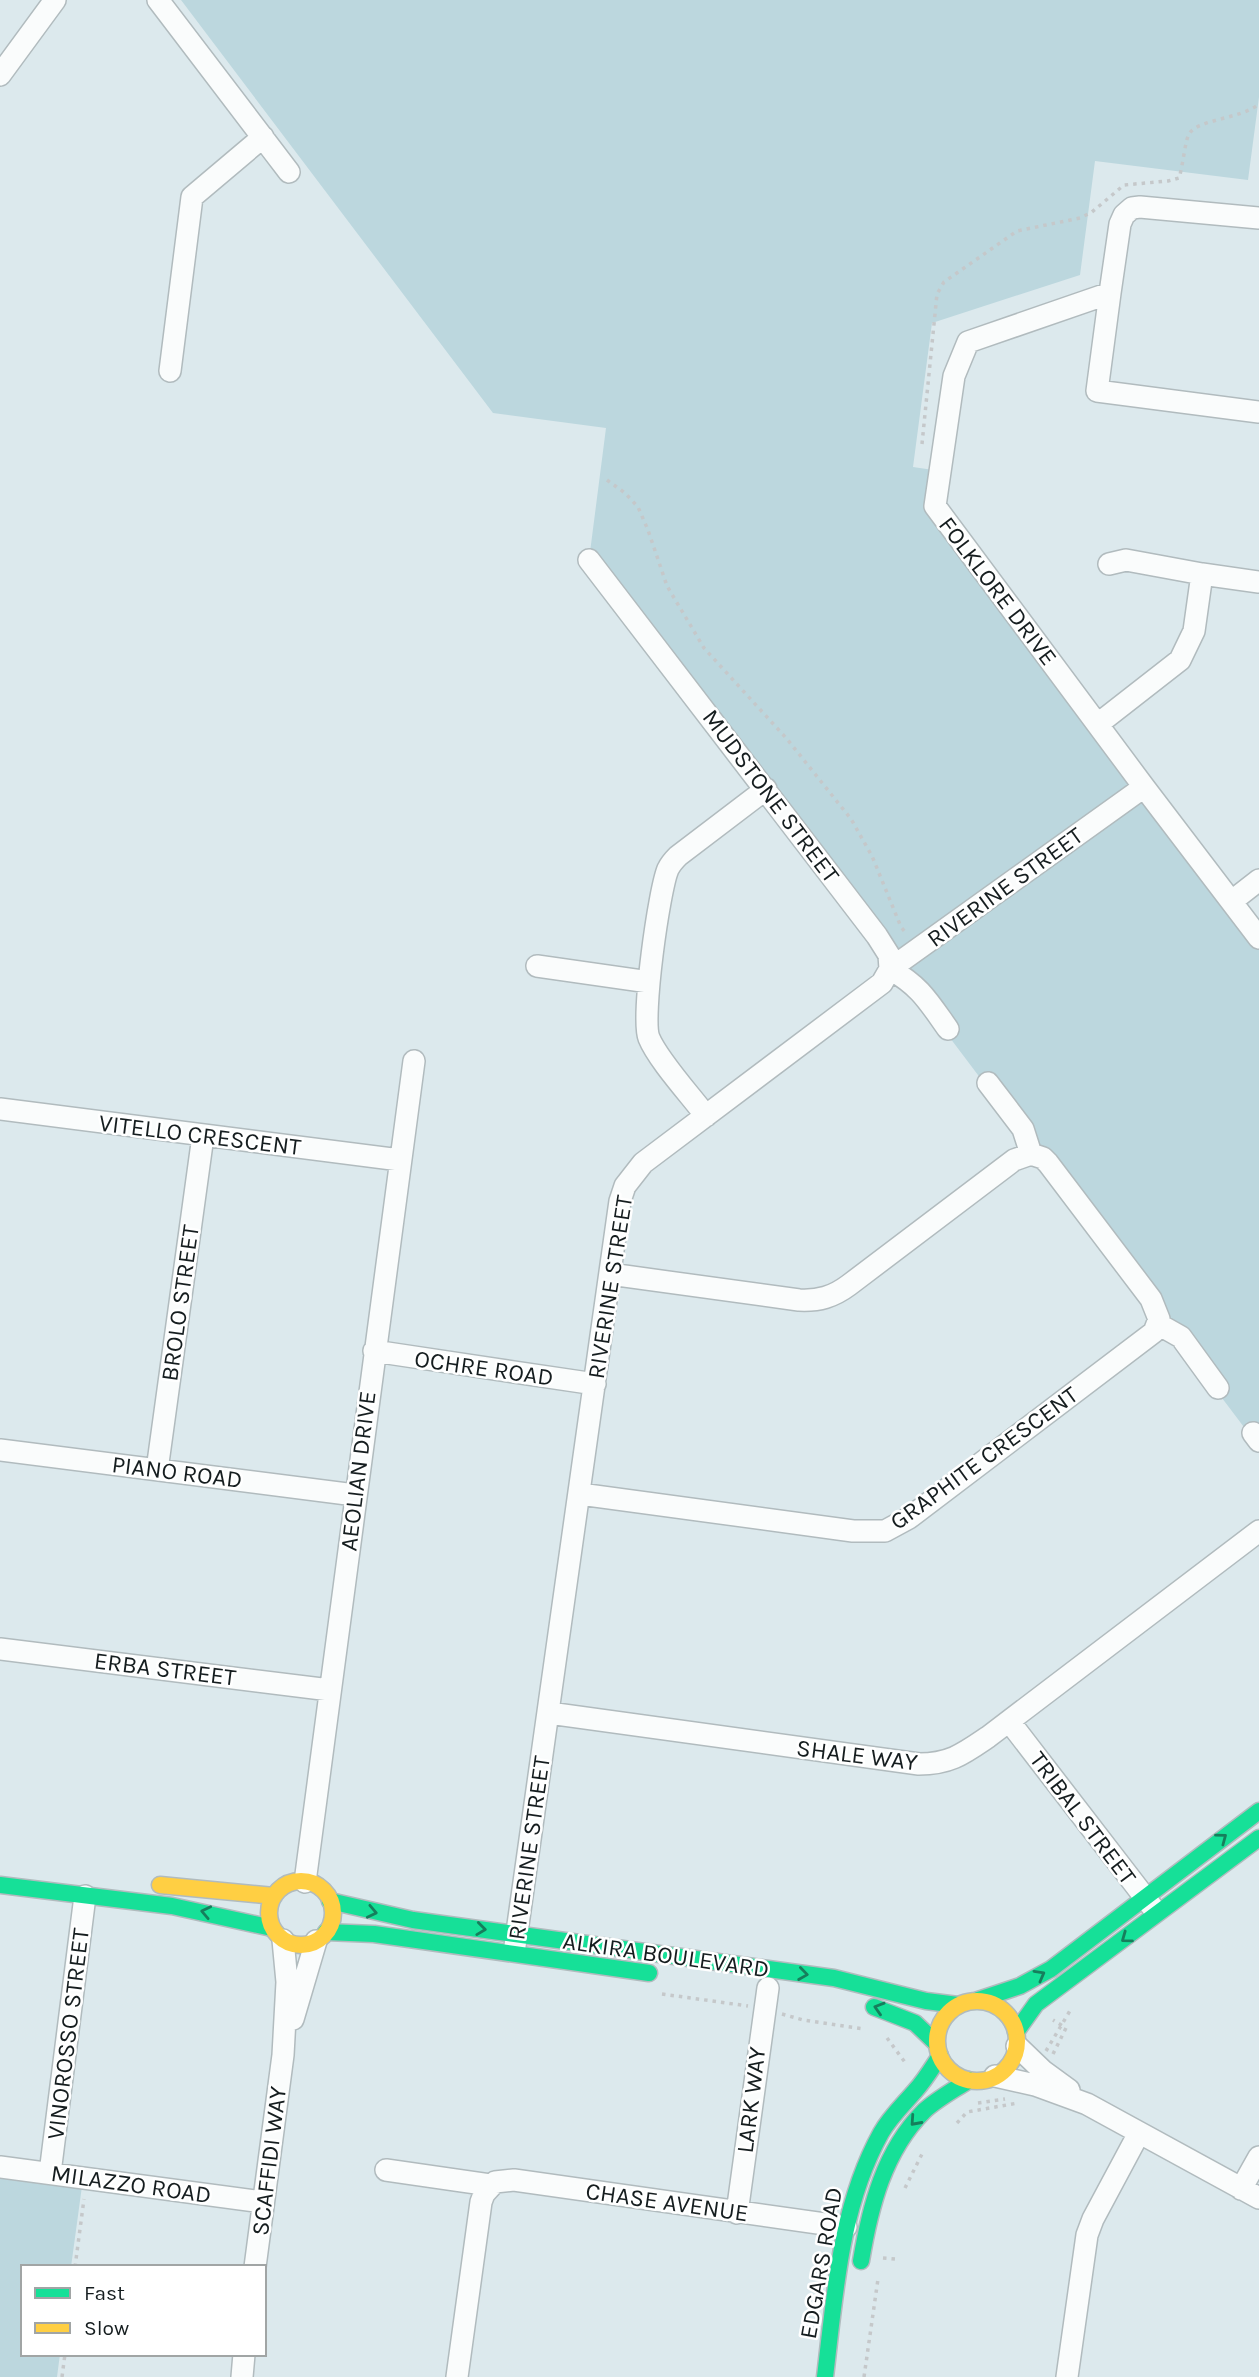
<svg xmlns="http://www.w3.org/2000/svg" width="1259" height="2377" font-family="Karla,sans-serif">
  <rect width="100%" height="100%" fill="#dce9ed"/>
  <!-- green -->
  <path fill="#bcd7de" d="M181,0H1259V97L1248,180L1095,161L1080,275L932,323L913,467L940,471L935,505L1259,936V1447L589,560L606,428L493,413Z
    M0,2175L82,2186L71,2267H23V2354H60L57,2377H0Z"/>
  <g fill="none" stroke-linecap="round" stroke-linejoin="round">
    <defs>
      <path id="street" d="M158,0L289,172
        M0,75L55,0
        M1110,293L1120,224L1124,215L1132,208L1140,207L1259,218
        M170,371L192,197L263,137
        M1259,412L1097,391L1110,293L968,342L954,376L935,506L1144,787L1259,938
        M589,560L877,936L889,955L890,969C921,987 928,1001 948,1029
        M1109,564L1126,560L1202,574
        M1098,724L1180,660L1194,631L1202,574L1259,582
        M1232,901L1259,880
        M537,966L649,982
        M0,1109L400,1160
        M706,1116C691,1096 658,1060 649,1038C641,1019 659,890 668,869C671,863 674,860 678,856L766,789
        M610,1274L799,1300C819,1301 833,1297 849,1285L1014,1160L1031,1154
        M1158,1324L1181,1337L1218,1388
        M374,1351L595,1384
        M1253,1433L1259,1441
        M0,1450L355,1495
        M157,1470L203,1136
        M580,1494L853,1531H885L909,1518L1154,1332L1159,1319L1151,1299L1048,1163L1043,1158L1031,1154L1023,1129L988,1083
        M0,1649L330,1690
        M549,1713L919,1764C950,1764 963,1754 988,1737L1259,1531
        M1009,1721L1153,1908
        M305,1882L414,1061
        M515,1946L620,1201L625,1186L643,1163L882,983L890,969L1144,787
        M293,2019L316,1941
        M1017,2046L1043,2071L1069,2090
        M995,2076L1035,2085L1087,2104L1259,2198
        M0,2167L263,2202
        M386,2170L490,2185
        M50,2173L85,1896
        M1241,2189L1259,2157
        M737,2213L768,1988
        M255,2267L283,2055L287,1982L283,1940
        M242,2377L244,2354
        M457,2377L481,2202L484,2194L495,2182L514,2180L846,2227
        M1067,2377L1087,2235L1093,2219L1139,2133"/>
      <path id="fast" d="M0,1885L172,1906L272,1928
        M330,1901L413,1920L834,1978L926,2001L958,2005
        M326,1932L374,1934L649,1973
        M978,2000L1020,1986L1051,1969L1259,1811
        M874,2007L915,2023L936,2043
        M1016,2032L1036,2004L1259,1838
        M861,2261C870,2207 884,2151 924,2111C937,2099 954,2090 969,2080
        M825,2377C835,2294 840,2207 881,2133C890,2117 903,2105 915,2091C925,2080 932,2068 940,2056"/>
      <path id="slow" d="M269 1913a32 32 0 1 1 64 0a32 32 0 1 1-64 0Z
        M160,1885L274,1896
        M937 2041a40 40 0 1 1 80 0a40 40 0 1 1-80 0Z"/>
    </defs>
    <!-- street casing -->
    <use href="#street" stroke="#b1bbbe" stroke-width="24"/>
    <!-- fast casing -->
    <use href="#fast" stroke="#b1bbbe" stroke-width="19"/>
    <!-- slow casing -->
    <use href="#slow" stroke="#b1bbbe" stroke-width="19"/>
    <!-- path -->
    <path stroke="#c5c8ca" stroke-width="3.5" stroke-dasharray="3.5 5" stroke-linecap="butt" d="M922,444L937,294L944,282L1017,231L1080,218L1092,212L1124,185L1168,181L1179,178C1183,166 1185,141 1189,134C1198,119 1241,119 1259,104
      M607,480L625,493L638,507L648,530L667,586L704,648L787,739L851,819L872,856L901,927L906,933
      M662,1994L748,2006
      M782,2014L803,2020L864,2029
      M887,2038L907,2065
      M1046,2051L1071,2009
      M1053,2054L1066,2028L1053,2020
      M978,2103L1005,2099
      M957,2123L967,2112L1018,2103
      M905,2188L922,2154
      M883,2258L895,2259
      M75,2267L84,2199
      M62,2377L65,2354
      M864,2377L878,2279"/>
    <!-- street -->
    <use href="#street" stroke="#fafcfc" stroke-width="21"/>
    <!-- fast -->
    <use href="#fast" stroke="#16e098" stroke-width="16"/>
    <!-- slow -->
    <use href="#slow" stroke="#ffcf43" stroke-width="16"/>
  </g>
  <!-- one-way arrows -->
  <defs><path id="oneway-chevron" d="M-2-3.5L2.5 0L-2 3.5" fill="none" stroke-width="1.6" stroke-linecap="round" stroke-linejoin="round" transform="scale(1.75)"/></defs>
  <g stroke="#167e5c">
    <use href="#oneway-chevron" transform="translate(1222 1838) rotate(-37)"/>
    <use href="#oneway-chevron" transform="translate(206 1912) rotate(-168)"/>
    <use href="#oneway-chevron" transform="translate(372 1912) rotate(12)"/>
    <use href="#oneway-chevron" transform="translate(481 1929) rotate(7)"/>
    <use href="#oneway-chevron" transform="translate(1126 1938) rotate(144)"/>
    <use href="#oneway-chevron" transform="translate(803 1974) rotate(8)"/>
    <use href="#oneway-chevron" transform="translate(1040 1975) rotate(-29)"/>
    <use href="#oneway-chevron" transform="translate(879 2008) rotate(-163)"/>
    <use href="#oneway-chevron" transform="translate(915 2121) rotate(132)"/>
  </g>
  <g text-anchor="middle" stroke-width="5" stroke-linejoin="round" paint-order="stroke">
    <!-- street labels -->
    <g font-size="24" fill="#151d1f" stroke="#fff">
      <text transform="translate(998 591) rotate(53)" y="8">FOLKLORE DRIVE</text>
      <text transform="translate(771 796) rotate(53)" y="8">MUDSTONE STREET</text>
      <text transform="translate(1005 887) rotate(-36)" y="8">RIVERINE STREET</text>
      <text transform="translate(200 1135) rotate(7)" y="8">VITELLO CRESCENT</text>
      <text transform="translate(610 1287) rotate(-81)" y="8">RIVERINE STREET</text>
      <text transform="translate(180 1303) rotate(-82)" y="8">BROLO STREET</text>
      <text transform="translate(484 1368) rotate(8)" y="8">OCHRE ROAD</text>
      <text transform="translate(984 1458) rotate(-36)" y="8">GRAPHITE CRESCENT</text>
      <text transform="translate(358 1471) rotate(-83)" y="8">AEOLIAN DRIVE</text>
      <text transform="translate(177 1472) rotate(7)" y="8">PIANO ROAD</text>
      <text transform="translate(165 1669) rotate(7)" y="8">ERBA STREET</text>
      <text transform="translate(857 1755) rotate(7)" y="8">SHALE WAY</text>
      <text transform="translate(1083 1818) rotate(53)" y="8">TRIBAL STREET</text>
      <text transform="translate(529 1848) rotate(-82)" y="8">RIVERINE STREET</text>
      <text transform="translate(666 1955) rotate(8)" y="8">ALKIRA BOULEVARD</text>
      <text transform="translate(68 2034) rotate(-83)" y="8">VINOROSSO STREET</text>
      <text transform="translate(751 2100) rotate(-83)" y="8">LARK WAY</text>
      <text transform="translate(269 2161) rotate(-83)" y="8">SCAFFIDI WAY</text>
      <text transform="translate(131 2184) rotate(8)" y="8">MILAZZO ROAD</text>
      <text transform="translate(667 2202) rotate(8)" y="8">CHASE AVENUE</text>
      <text transform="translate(821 2263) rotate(-80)" y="8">EDGARS ROAD</text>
    </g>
  </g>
  <!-- legend -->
  <rect x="21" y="2265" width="245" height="91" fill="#ffffff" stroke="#a1a5a5" stroke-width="2"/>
  <rect x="35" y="2288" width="35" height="10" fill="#16e098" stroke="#a1a5a5" stroke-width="2"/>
  <text x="84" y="2300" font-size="21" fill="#151d1f">Fast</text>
  <rect x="35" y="2323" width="35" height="10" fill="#ffcf43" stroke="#a1a5a5" stroke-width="2"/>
  <text x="84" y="2335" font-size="21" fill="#151d1f">Slow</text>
</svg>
